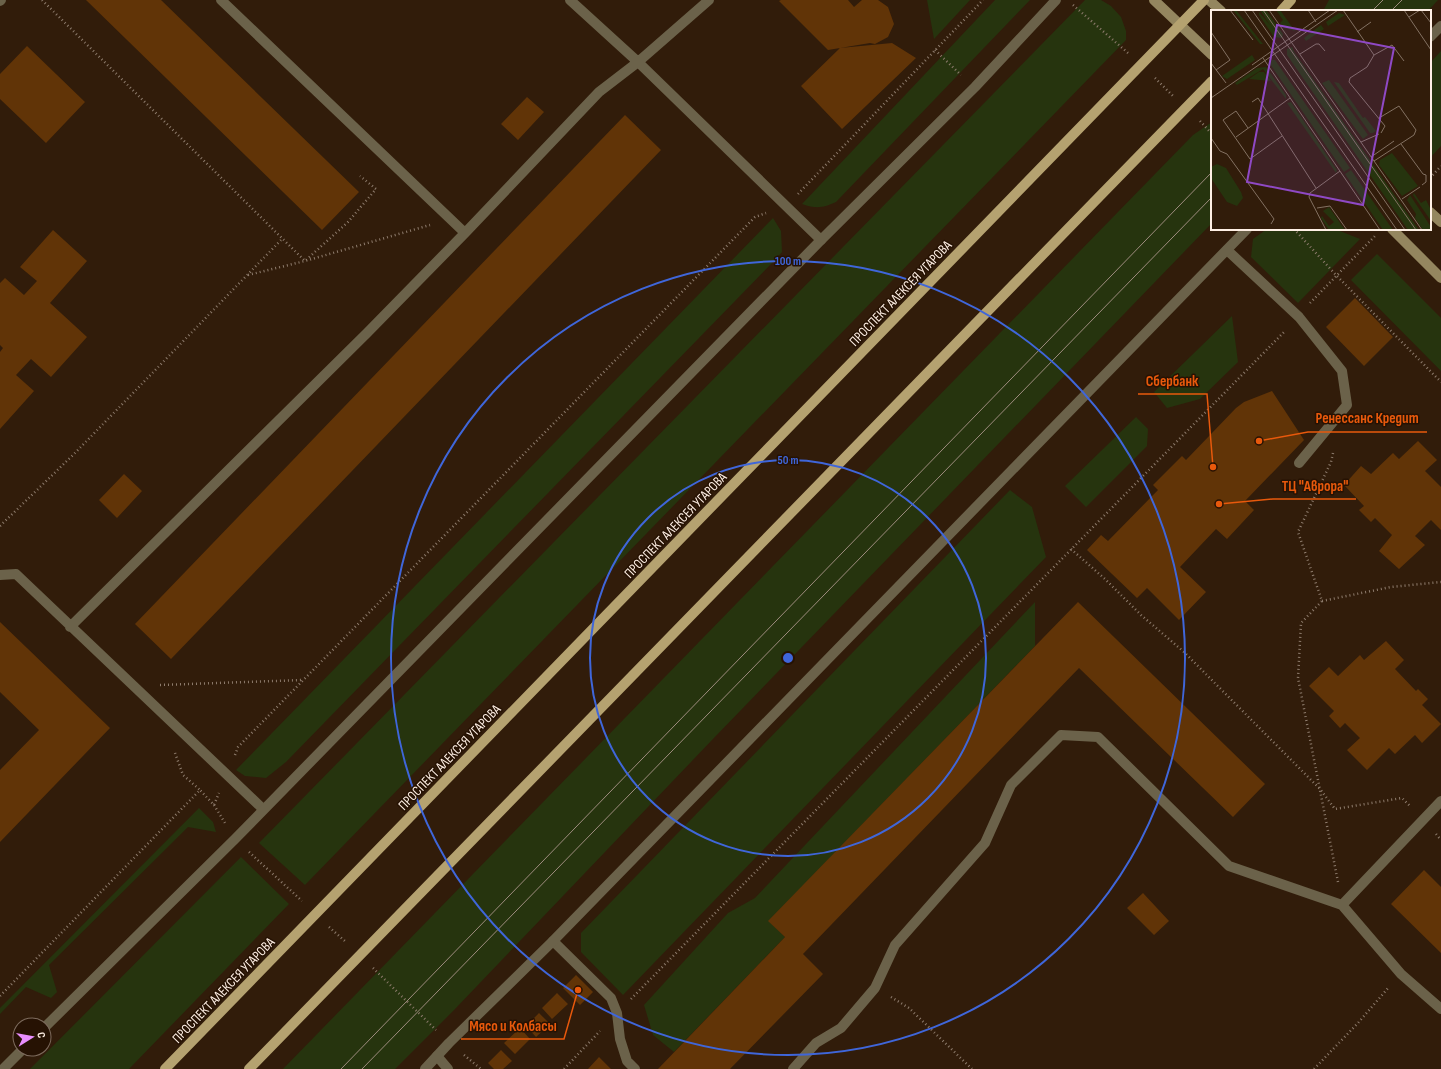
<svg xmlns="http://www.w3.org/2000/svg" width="1441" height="1069" font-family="'Sofia Sans Condensed',sans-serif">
  <rect width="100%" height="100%" fill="#311c0a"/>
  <!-- green -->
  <path fill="#26340e" d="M927,0H970L934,39Z
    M995,0H1030L836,202C822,208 817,209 802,204Z
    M1085,0H1101L1111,6L1121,17L1126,31V40L305,885L259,843Z
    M1329,0H1438L1428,11H1323Z
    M1441,51V146L1430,158V63Z
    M1212,122V223L712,740L455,1009L395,1069H283L1193,135Z
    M773,218L781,231L782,252L774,261L286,762L266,778L245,776L236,770Z
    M1267,229H1335L1360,239L1298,303L1251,257L1253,239Z
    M1377,254L1441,318V371L1351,280Z
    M1232,316L1238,362L1200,399L1167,408L1154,392Z
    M1136,417L1148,429L1147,446L1086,507L1065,486Z
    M1010,490L1032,507L1046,557L623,995L581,952V933Z
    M1035,602V646L769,921L785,937L674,1052L653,1035L644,1005L728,913L755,898Z
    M199,808L213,822L216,832L188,827L49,965L57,992L51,998L26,987L0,1014V1008Z
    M241,857L289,904L129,1069H30Z"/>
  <!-- building -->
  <path fill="#613407" d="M86,0H161L359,192L322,230Z
    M781,0H848L854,7L862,0H878L888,7L894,24L888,37L875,44L870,43L828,50L779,1Z
    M892,43L916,58L842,129L801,86L840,48Z
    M27,46L85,102L46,143L0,99V74Z
    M527,97L544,112L518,140L501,124Z
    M625,115L661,150L171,659L135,624Z
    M53,230L87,261L50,303L87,337L51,377L31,359L16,375L34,391L0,429V352L3,348L0,345V283L5,278L24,295L37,281L20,267Z
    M1355,298L1393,337L1364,366L1326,327Z
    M1272,391L1304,440L1245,501L1254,510L1227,539L1216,529L1180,567L1206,592L1179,620L1147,588L1137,598L1087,550L1101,535L1108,541L1158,490L1153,485L1182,456L1186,460L1236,408L1244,402Z
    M1418,441L1437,460L1425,471L1441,487V530L1431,520L1415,536L1425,545L1399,569L1379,551L1392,535L1375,518L1371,522L1359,510L1364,506L1344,485L1361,466L1371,474L1393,453L1399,459Z
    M124,474L142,491L117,518L99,500Z
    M1078,602L1265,784L1233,817L1079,668L803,954L823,974L730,1069H658L785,937L768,921Z
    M0,622L110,728L0,842V770L39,730L0,692Z
    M1386,641L1404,660L1395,669L1416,691L1418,689L1428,699L1422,705L1441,724L1422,743L1415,735L1395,754L1389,748L1367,770L1347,750L1360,738L1345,723L1340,728L1329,716L1334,711L1309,686L1329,667L1338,676L1360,655L1364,660Z
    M1424,870L1441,887V953L1391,904Z
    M1143,893L1169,921L1154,935L1127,908Z
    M576,975L593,992L580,1005L563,988Z
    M557,993L568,1004L552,1019L542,1008Z
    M539,1013L550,1024L536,1037L526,1026Z
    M520,1028L530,1039L515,1054L504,1043Z
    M501,1050L512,1061L503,1069H494L488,1063Z
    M599,1057L611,1069H588Z"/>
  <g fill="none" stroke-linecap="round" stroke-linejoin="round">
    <!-- path -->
    <path stroke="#8e7c6d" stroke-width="2.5" stroke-dasharray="1 3" stroke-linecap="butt" d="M42,0L305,261L348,222L376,189L360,176
      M1073,5L1128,53
      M935,50L961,75
      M1155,78L1173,96
      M1200,121L1212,134
      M1430,178L1441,166
      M798,194L983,0
      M1294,229L1336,275L1441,382
      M248,275L305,261L430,225
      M1310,303L1375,236
      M1333,453L1331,462L1298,532L1322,601L1301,623L1298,678L1338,882
      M0,526L75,453L283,238
      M1071,549L1105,579L1141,615L1184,652L1320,789L1335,809L1402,798L1411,807
      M1322,601L1391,587L1441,582
      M160,685L303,680
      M175,753L183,775L200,790
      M235,755L238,747L755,217L766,213
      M214,805L225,823
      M1436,834L1441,840
      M249,852L302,901
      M329,927L346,942
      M373,968L436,1030
      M0,996L200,790L214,805L219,793
      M891,997L909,1008L972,1069
      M631,999L1285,331
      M464,1055L481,1069
      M564,1069L600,1031
      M1314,1069L1358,1023L1389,987"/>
    <!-- service -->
    <path stroke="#6b624a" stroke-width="10" d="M221,0L465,233
      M570,0L638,62L821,240
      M0,1L1,0
      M1227,250L1299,317L1342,371L1347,405L1299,463
      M0,575L16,574L263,809
      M70,627L367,333L465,233L599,92L638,62L709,0
      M1342,905L1401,974L1441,1009
      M553,941L611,998L617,1013L620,1039L627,1061L635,1069
      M437,1056L448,1069
      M793,1069L816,1043L841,1028L875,988L895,945L985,843L1011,785L1061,735L1098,737L1229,866L1342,905L1441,801"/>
    <!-- minor -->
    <path stroke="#6b624a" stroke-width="10" d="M1430,37L1441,26
      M44,1028L235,839L821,240L975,87L1056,0
      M3,1069L23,1049
      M425,1069L449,1043L553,941L1247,229"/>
    <!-- secondary -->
    <path stroke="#94865f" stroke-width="10" d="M1154,0L1212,55
      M1209,0L1221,11
      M1430,212L1441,222
      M1392,229L1441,278"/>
    <!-- primary -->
    <path stroke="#b5a270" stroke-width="10" d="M1281,11L1291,0
      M165,1069L1204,0
      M249,1069L1212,81"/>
    <!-- tram -->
    <path stroke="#9e8c7e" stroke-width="1" d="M1372,11L1383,0
      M1391,11L1402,0
      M341,1069L1212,172
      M362,1069L1212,197"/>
  </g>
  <!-- distance rings -->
  <g fill="none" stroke="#3f66da" stroke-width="2">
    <circle cx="788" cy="658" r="198"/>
    <circle cx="788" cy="658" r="397"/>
  </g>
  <g text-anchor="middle" stroke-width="3" stroke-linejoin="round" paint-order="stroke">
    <!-- street labels -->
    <g font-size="14" fill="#fff0e5" stroke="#261203">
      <text transform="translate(900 293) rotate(-46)" y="5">ПРОСПЕКТ АЛЕКСЕЯ УГАРОВА</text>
      <text transform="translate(675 525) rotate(-46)" y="5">ПРОСПЕКТ АЛЕКСЕЯ УГАРОВА</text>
      <text transform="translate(449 757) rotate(-46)" y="5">ПРОСПЕКТ АЛЕКСЕЯ УГАРОВА</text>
      <text transform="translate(223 990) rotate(-46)" y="5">ПРОСПЕКТ АЛЕКСЕЯ УГАРОВА</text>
    </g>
  </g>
  <!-- overview -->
  <g transform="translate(1211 10)">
    <rect width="220" height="220" fill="#311c0a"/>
    <path d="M22,0H25L52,34H49ZM49,0H55L72,24L71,28L63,27L48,5V2L59,15ZM65,0H69L84,21L73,18L69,13L72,10ZM128,3L134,5L117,16L115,12ZM110,15L113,19L95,31L93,28ZM81,37L83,42L208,220H197L76,45V39ZM41,45L44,50L16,69L11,66ZM61,50H64L139,158L133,162L59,54ZM55,57L75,85V89L52,59L26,75L24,73L46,58ZM48,62H53L60,71L38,69ZM118,70L157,125L152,129L111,73ZM123,72L128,73L152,108L154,107L165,121L162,123H159ZM80,92L126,160L125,163L76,93ZM181,143L207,176L191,186L168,155L169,150ZM6,154L15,158L30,182L32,188L26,196L16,192L0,168V157ZM140,160L182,220H172L134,164ZM203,183L210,193L215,190L220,200V211L202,185ZM199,185L220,217V220H212L204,208L205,204L196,190ZM118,197L134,220H118L110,208L111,206L118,216L123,212L112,201Z" fill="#26340e"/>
    <path fill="none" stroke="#837162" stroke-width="1" d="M19,0L42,30M33,0L186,220M41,0L194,220M52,0L205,220M58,0L211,220M97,0L105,12M132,0L163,45L156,57L139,68L138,72L174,116L170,123M193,0L220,40M210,0L220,13M198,7L209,0M0,22L19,50L5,60M146,22L160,12M89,44L105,34H108L114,41M163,45L181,35L193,51M52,48L169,220M0,53L15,73M41,55L119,0M0,88L127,0M41,92L47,88L105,178M37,118L25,101L12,110L39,149L71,126M25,127L79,88M0,128L9,141L16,144L63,209L60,214M150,132L168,124M190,134L212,164L215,165V172L211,175M160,147L183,131M163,151L203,125L205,120L188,96L168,108M191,189L209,177M106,198L119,196L136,220M115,220L98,187L99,183L129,161"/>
    <path fill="#8f49c5" fill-opacity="0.15" stroke="#8f49c5" stroke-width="2" d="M66,15L183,38L152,195L36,172Z"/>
    <rect width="220" height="220" fill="none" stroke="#fff0e5" stroke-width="2"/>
  </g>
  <circle cx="788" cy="658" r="6" fill="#3f66da" stroke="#261203" stroke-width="2"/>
  <g font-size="12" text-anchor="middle" font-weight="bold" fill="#3f66da" stroke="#261203" stroke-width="3" stroke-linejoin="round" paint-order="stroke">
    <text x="788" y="265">100 m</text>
    <text x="788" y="464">50 m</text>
  </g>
  <!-- callouts -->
  <path fill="none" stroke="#e8590c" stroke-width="1.5" d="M1213 467L1207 394H1138M1259 441L1308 432H1427M1219 504L1273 499H1356M578 990L564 1039H461"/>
  <g fill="#e8590c" stroke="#261203" stroke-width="1.5">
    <circle cx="1213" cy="467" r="4"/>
    <circle cx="1259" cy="441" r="4"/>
    <circle cx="1219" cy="504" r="4"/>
    <circle cx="578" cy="990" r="4"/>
  </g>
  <g font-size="15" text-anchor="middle" font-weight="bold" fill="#e8590c" stroke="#261203" stroke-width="3" stroke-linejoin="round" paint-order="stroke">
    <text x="1172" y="386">Сбербанк</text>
    <text x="1367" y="423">Ренессанс Кредит</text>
    <text x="1315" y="491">ТЦ "Аврора"</text>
    <text x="513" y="1031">Мясо и Колбасы</text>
  </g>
  <!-- north arrow -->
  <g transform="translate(32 1037) rotate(79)"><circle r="19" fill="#261203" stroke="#7d6b5d"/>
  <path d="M0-3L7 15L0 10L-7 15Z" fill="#e98efe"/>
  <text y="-6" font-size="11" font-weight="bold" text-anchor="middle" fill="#fff0e5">С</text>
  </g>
</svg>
